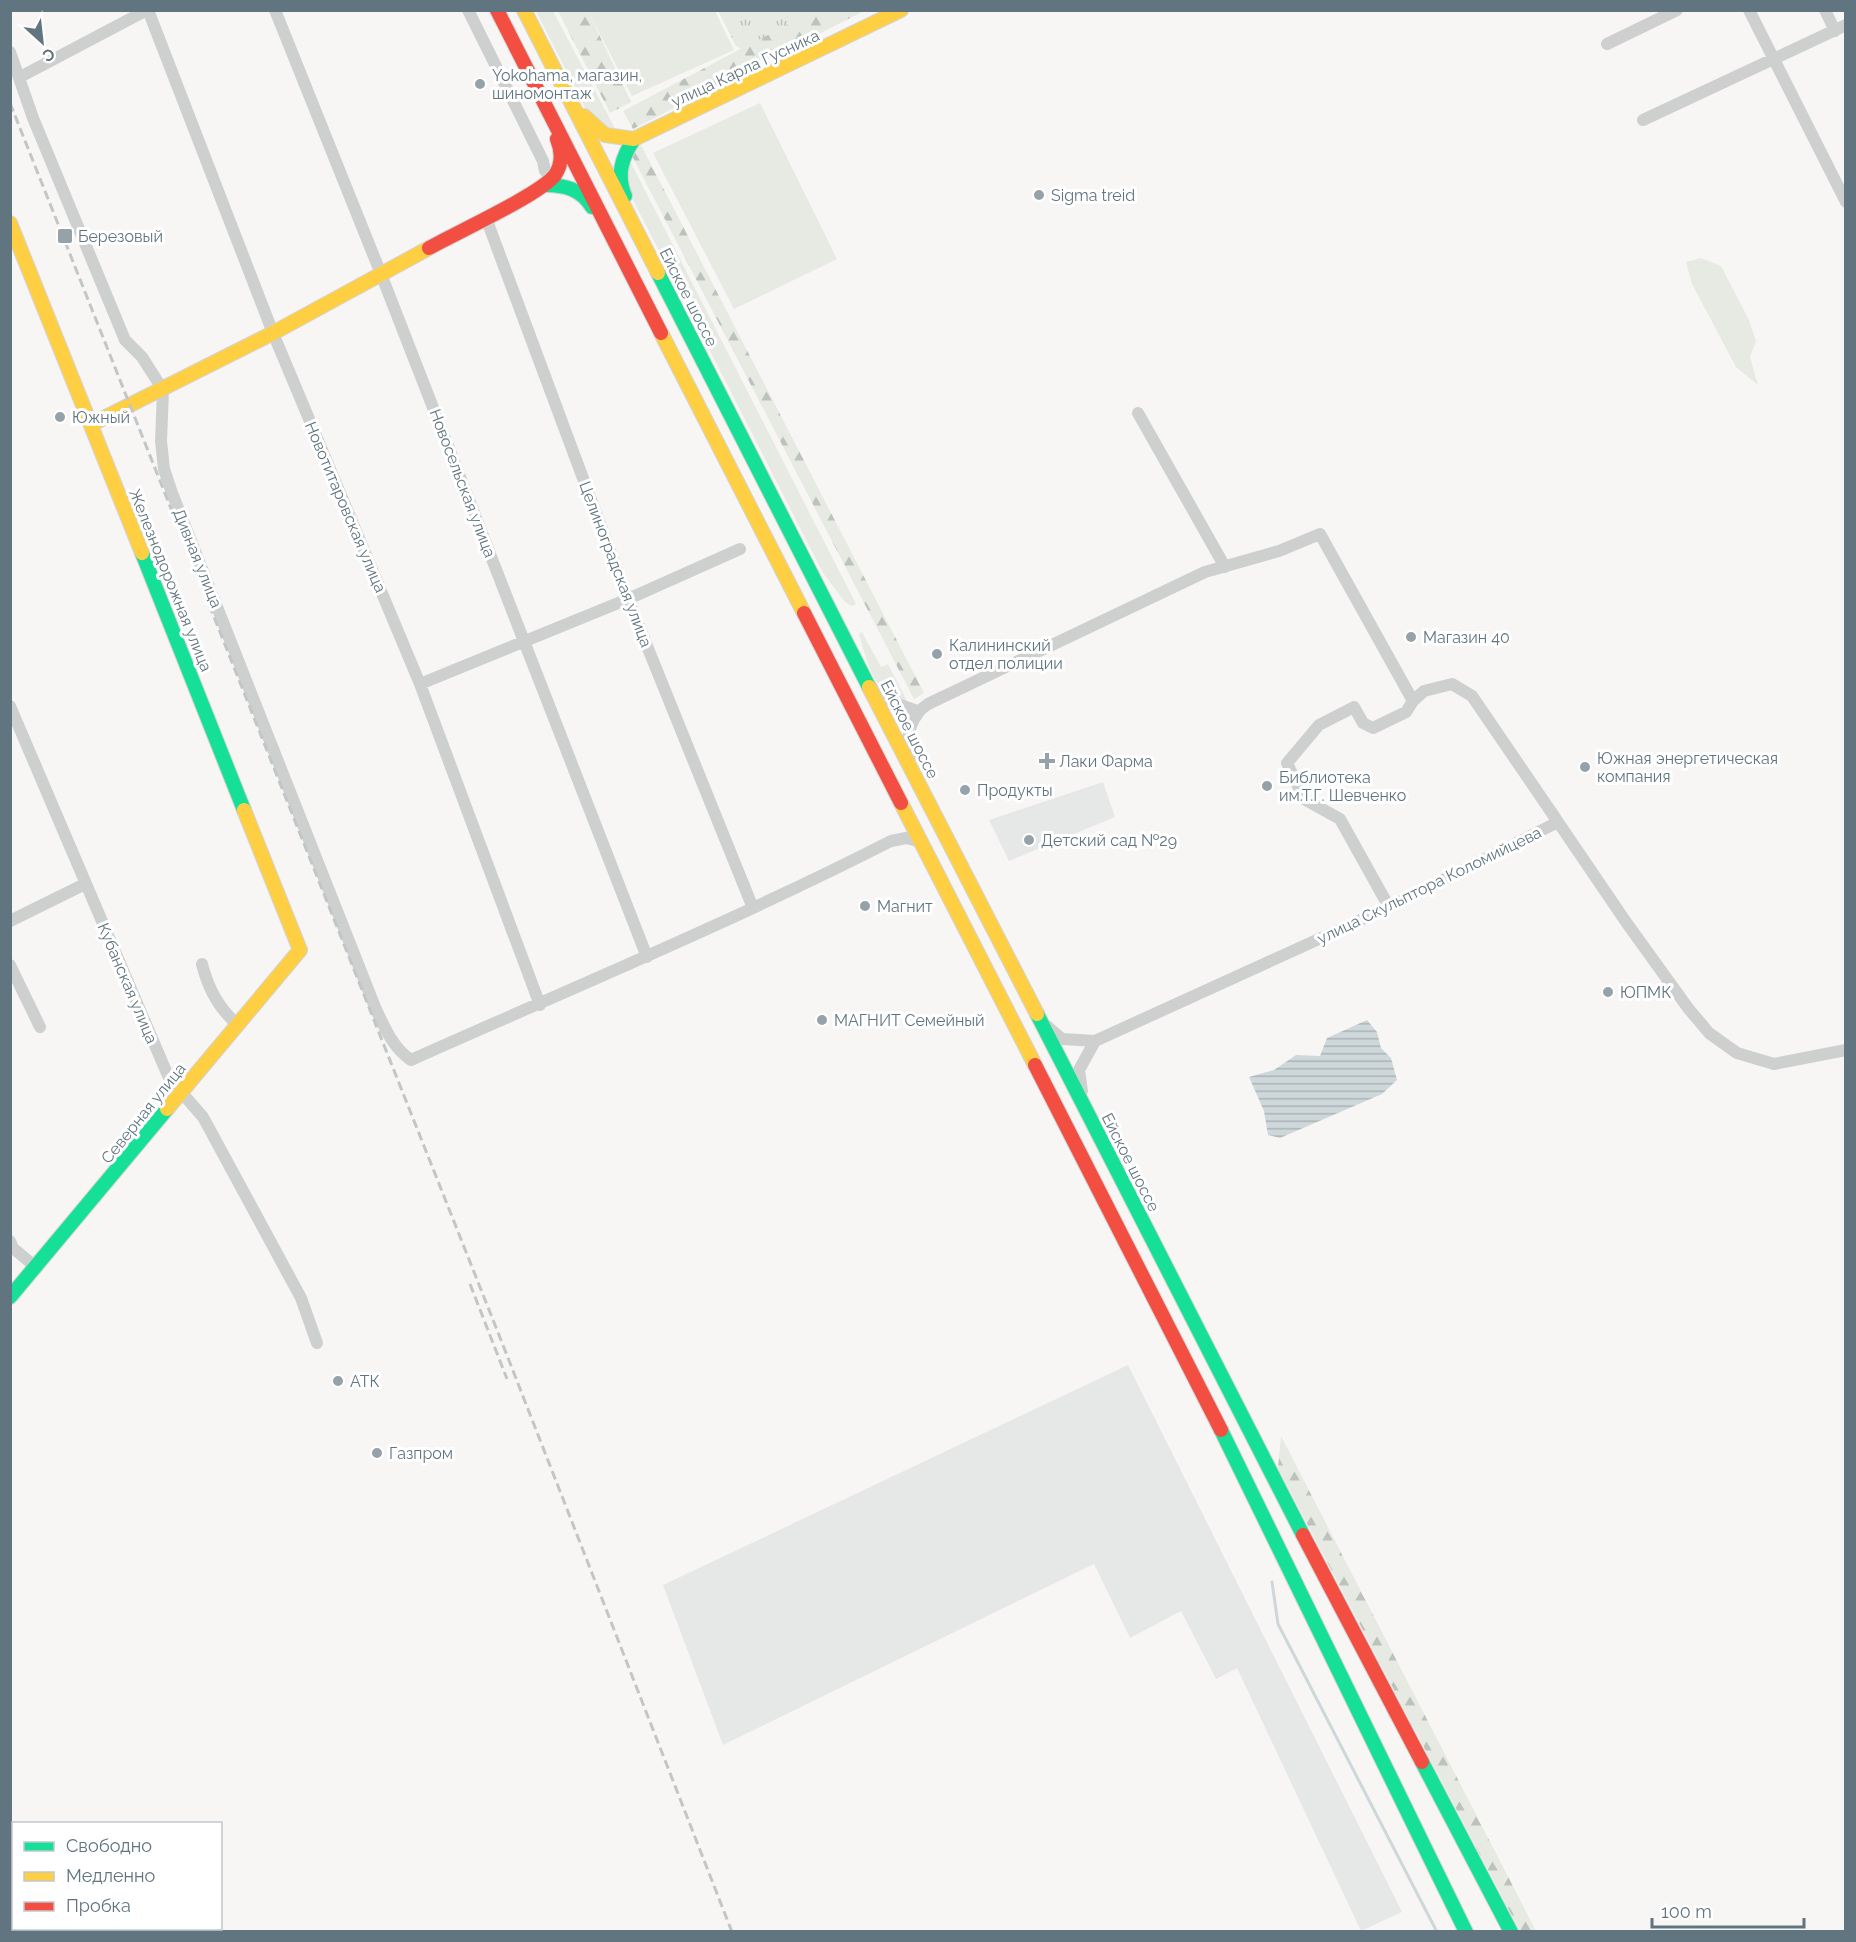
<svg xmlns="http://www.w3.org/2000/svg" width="1856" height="1942" font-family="Raleway,sans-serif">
  <defs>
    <pattern id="forest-firs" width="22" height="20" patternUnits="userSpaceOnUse" patternTransform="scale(1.5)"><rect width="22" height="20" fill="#e6eae3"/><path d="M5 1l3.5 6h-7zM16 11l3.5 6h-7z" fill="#bec2bd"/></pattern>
    <pattern id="park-tufts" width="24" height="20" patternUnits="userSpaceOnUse" patternTransform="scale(1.5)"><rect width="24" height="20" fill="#e6eae3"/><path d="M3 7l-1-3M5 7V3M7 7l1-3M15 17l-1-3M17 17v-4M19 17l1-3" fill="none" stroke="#bec2bd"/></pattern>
    <pattern id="water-rules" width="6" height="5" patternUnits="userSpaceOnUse" patternTransform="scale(1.5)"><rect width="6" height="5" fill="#ced7da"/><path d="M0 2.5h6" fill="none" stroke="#abb3b6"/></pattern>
  </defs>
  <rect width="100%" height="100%" fill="#f7f6f5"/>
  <!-- built -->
  <path fill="#e6e8e7" d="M1103,782L1115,817L1009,861L989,820Z
    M1128,1365L1402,1912L1361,1931L1237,1668L1216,1679L1181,1611L1130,1638L1094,1564L723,1745L663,1585Z"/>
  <!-- grass -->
  <path fill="#e6eae3" d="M536,11H553L618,134L604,131L586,110Z
    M588,11H715L734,50L632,96Z
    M760,103L837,259L734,309L653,153Z
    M629,159L856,604L852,606L845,602L823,573L627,188Z
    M1701,258L1721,266L1749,320L1756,341L1750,357L1758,385L1736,367L1692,284L1686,262Z
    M862,632L881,667L888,664L908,703C876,702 866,658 859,634Z"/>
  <!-- forest -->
  <path fill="url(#forest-firs)" d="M558,11H588L631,102L610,113Z
    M812,11H864L633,129L623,111Z
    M641,145L924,693L914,699L631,154Z
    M1281,1436L1536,1931H1520L1278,1468Z"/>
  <!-- park -->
  <path fill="url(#park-tufts)" d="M718,11H812L742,49L736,46Z"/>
  <!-- water -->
  <path fill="url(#water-rules)" d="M1367,1020L1377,1032L1381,1048L1391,1058L1397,1080L1382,1094L1280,1138L1268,1135L1264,1111L1249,1077L1274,1070L1296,1055L1320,1056L1327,1038Z"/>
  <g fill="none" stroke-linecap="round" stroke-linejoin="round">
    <!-- stream -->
    <path stroke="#ced7da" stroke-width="3" d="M1272,1582L1278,1624L1437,1932"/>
    <defs>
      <path id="fast" d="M545,185C565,185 581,189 592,207
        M625,196C616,175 622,157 634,139
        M658,273L869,687
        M142,553L244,810
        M1037,1014L1303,1535
        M10,1297L167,1109
        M1221,1430L1466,1932
        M1422,1762L1511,1932"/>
      <path id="slow" d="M524,10L658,273
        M584,116L605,135L634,139L901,10
        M10,223L142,553
        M661,333L804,613
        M92,424L273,333L429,248
        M869,687L1037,1014
        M901,803L1035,1065
        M167,1109L300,950L244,810"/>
      <path id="jam" d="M497,10L661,333
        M429,248C454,234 541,194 555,175C563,163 562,151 557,139
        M804,613L901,803
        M1035,1065L1221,1430
        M1303,1535L1422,1762"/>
    </defs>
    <!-- fast casing -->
    <use href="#fast" stroke="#d3d4d5" stroke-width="16"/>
    <!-- slow casing -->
    <use href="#slow" stroke="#d3d4d5" stroke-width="16"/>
    <!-- jam casing -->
    <use href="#jam" stroke="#d3d4d5" stroke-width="16"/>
    <!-- street -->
    <path stroke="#ced0d0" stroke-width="12" d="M148,10L273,333L420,684L540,1005
      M275,10L381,274L647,957
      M468,10L543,161L545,171
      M1749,10L1846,202
      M1825,10L1835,31
      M1607,44L1677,10
      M10,52L33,118L125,340L142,357L163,390L161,441L164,469L172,493L375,1007C384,1026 392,1047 411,1060C572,988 734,921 891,841L906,838L922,842
      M20,77L147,10
      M1643,120L1846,25
      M486,218L628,599L753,908
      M1138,413L1225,567
      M420,684L628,599L740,549
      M873,689L892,702L917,711
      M1413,701L1424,691L1452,684L1472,696L1558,822
      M10,706L169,1078L203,1117L301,1298L317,1343
      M911,757C903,739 912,714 928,704L1205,572L1279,551L1320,534L1413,701L1406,712L1373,728L1363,723L1354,707L1319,725L1287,763L1304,799L1340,819L1389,907
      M10,921L85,884
      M202,964C208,988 218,1008 237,1024
      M10,965L40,1027
      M1047,1026L1062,1039L1095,1041
      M1082,1091L1079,1070L1095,1041L1389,907L1558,822L1626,922L1688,1008L1709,1033L1737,1053L1774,1064L1846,1050
      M10,1241L13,1248L37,1268
      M10,1898L14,1904
      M25,1928L27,1932"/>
    <!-- fast -->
    <use href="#fast" stroke="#16e098" stroke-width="14"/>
    <!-- slow -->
    <use href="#slow" stroke="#ffcf43" stroke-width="14"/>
    <!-- jam -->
    <use href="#jam" stroke="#f24e42" stroke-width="14"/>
    <!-- rail -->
    <path stroke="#c3c6c6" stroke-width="3" stroke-dasharray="9 4.5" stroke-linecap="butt" d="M10,103L501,1340L732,1932
      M470,1284L507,1379"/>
  </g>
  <!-- markers -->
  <g fill="#96a2aa" stroke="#fff" stroke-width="2">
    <circle cx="480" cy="84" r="6"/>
    <circle cx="1039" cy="195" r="6"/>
    <rect x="57" y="228" width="16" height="16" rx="3"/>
    <circle cx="60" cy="417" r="6"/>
    <circle cx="1411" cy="637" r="6"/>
    <circle cx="937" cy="654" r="6"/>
    <path d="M1044 752h6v6h6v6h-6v6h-6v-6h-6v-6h6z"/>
    <circle cx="1585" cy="767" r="6"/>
    <circle cx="1267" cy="786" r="6"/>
    <circle cx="965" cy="790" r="6"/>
    <circle cx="1029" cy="840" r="6"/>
    <circle cx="865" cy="906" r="6"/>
    <circle cx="1608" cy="992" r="6"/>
    <circle cx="822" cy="1020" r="6"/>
    <circle cx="338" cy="1381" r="6"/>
    <circle cx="377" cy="1453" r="6"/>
  </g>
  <g text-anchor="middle" stroke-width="6" stroke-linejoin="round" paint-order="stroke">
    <!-- street labels -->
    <g font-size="16" fill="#617581" stroke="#fff">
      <text transform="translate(745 68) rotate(-25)" y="6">улица Карла Гусника</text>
      <text transform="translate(689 297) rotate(63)" y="6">Ейское шоссе</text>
      <text transform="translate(463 483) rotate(69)" y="6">Новосельская улица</text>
      <text transform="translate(346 507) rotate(67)" y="6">Новотитаровская улица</text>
      <text transform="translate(198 558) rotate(68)" y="6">Дивная улица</text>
      <text transform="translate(616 564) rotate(69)" y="6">Целиноградская улица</text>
      <text transform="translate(171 580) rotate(68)" y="6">Железнодорожная улица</text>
      <text transform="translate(910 729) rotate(63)" y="6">Ейское шоссе</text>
      <text transform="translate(1429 885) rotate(-26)" y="6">улица Скульптора Коломийцева</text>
      <text transform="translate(128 983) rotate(67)" y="6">Кубанская улица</text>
      <text transform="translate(143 1113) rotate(-51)" y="6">Северная улица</text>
      <text transform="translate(1131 1162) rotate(63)" y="6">Ейское шоссе</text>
    </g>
    <!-- poi labels -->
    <g font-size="16" fill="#617581" stroke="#fff" text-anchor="start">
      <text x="492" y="81">Yokohama, магазин,<tspan x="492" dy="18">шиномонтаж</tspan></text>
      <text x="1051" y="201">Sigma treid</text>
      <text x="78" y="242">Березовый</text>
      <text x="72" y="423">Южный</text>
      <text x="1423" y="643">Магазин 40</text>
      <text x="949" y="651">Калининский<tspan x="949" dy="18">отдел полиции</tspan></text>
      <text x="1597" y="764">Южная энергетическая<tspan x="1597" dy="18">компания</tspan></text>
      <text x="1059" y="767">Лаки Фарма</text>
      <text x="1279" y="783">Библиотека<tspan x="1279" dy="18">им.Т.Г. Шевченко</tspan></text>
      <text x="977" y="796">Продукты</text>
      <text x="1041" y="846">Детский сад №29</text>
      <text x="877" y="912">Магнит</text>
      <text x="1620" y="998">ЮПМК</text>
      <text x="834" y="1026">МАГНИТ Семейный</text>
      <text x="350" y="1387">АТК</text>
      <text x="389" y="1459">Газпром</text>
    </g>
  </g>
  <!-- border -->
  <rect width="1856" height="1942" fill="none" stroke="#617581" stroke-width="24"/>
  <!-- legend -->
  <rect x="12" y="1822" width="210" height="108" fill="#ffffff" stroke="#c0c8cd" stroke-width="1.5"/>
  <rect x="24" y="1842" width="30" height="9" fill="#16e098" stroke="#c0c8cd" stroke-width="1.5"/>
  <text x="66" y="1852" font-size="18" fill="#617581">Свободно</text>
  <rect x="24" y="1872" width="30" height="9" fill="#ffcf43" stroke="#c0c8cd" stroke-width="1.5"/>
  <text x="66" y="1882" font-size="18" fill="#617581">Медленно</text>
  <rect x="24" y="1902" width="30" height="9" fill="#f24e42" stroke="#c0c8cd" stroke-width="1.5"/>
  <text x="66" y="1912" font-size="18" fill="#617581">Пробка</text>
  <!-- north arrow -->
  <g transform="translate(42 42) rotate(153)" stroke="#ffffff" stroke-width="4.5" paint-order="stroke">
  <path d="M0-4.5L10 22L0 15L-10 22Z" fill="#617581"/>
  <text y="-9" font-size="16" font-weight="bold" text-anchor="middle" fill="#617581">С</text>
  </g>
  <!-- scale -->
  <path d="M1652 1918v9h152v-9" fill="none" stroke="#617581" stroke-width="3"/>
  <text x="1661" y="1918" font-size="18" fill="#617581" stroke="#ffffff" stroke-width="4.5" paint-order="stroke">100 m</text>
</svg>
